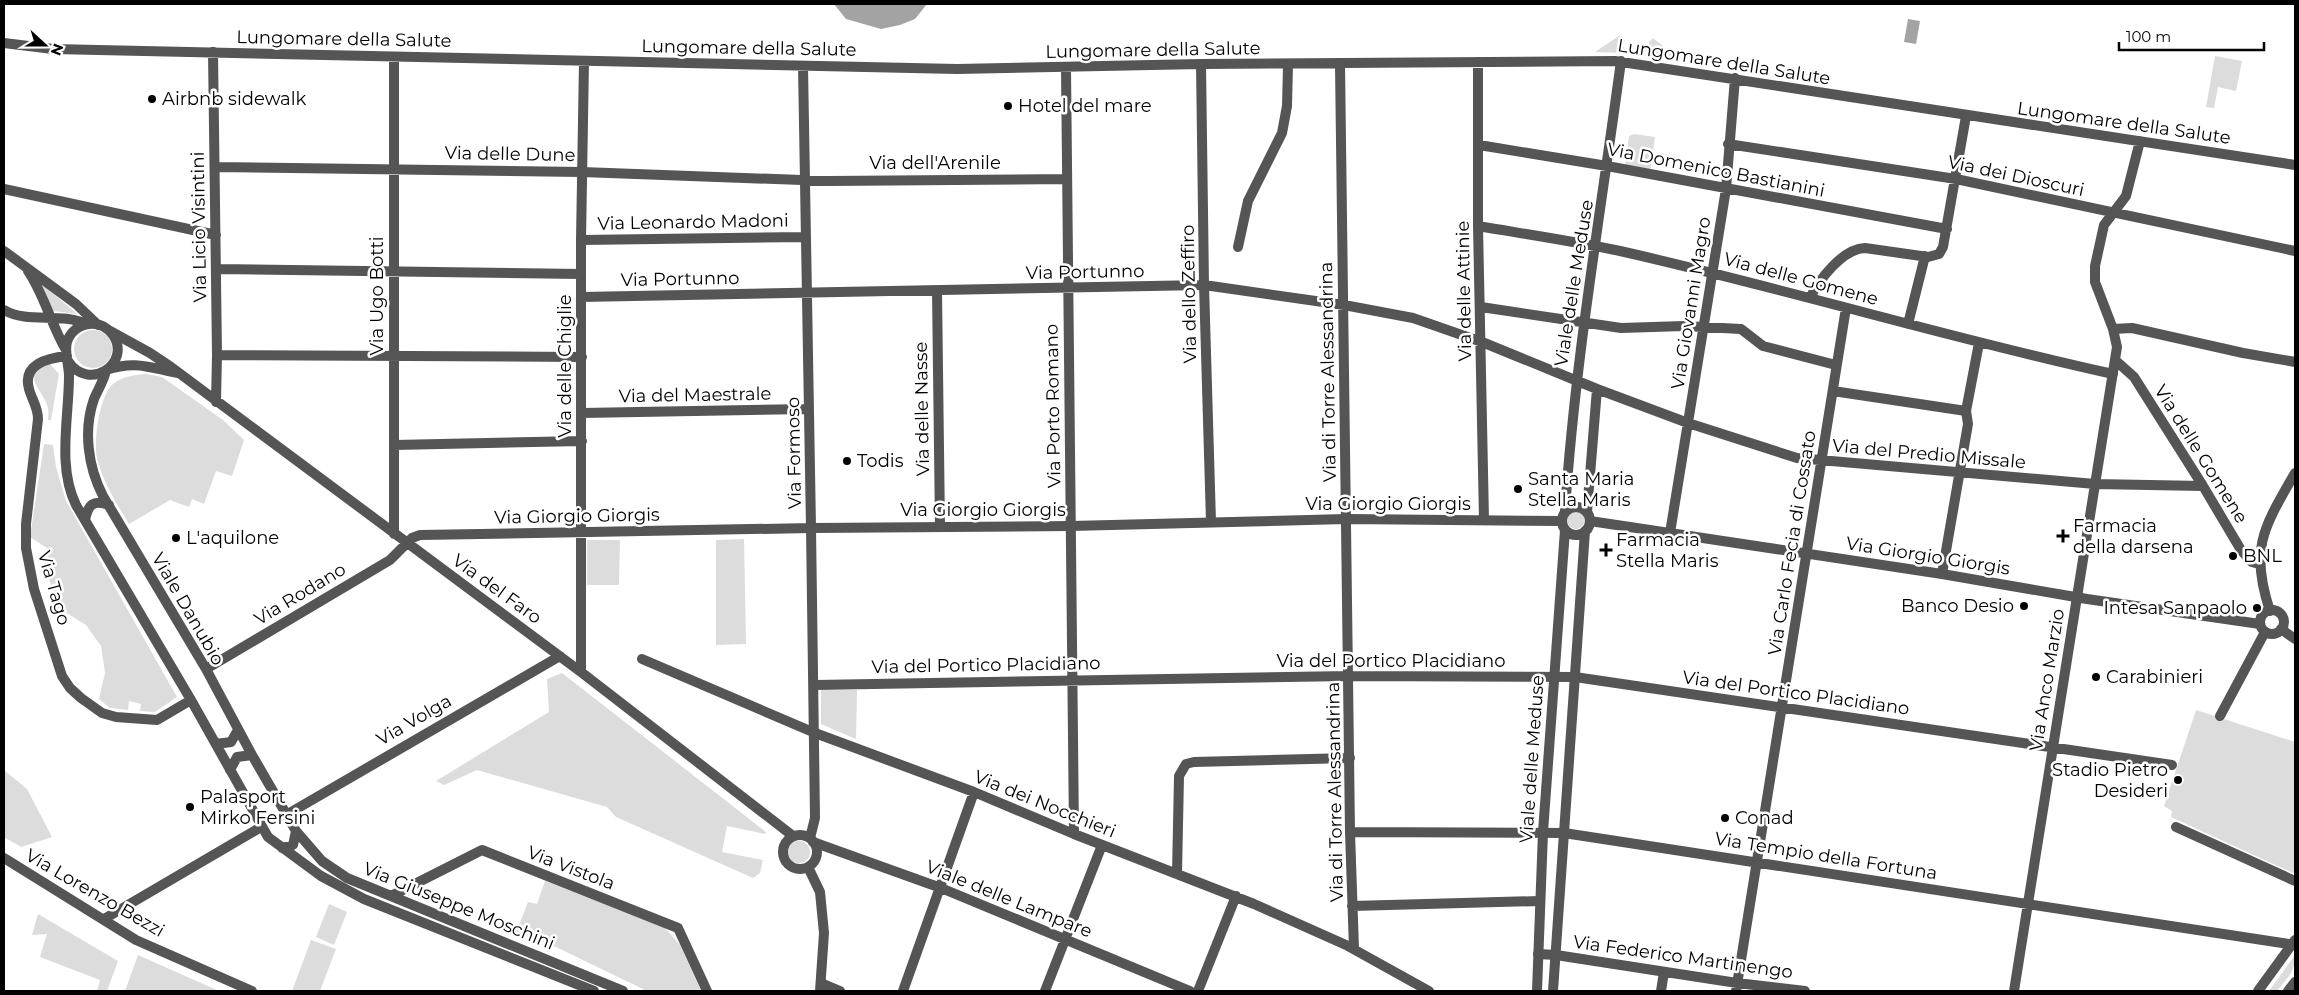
<svg xmlns="http://www.w3.org/2000/svg" width="2299" height="995" font-family="Montserrat,sans-serif">
  <rect width="100%" height="100%" fill="#fff"/>
  <!-- green -->
  <path fill="#dcdcdc" d="M1620,35L1625,40L1623,46L1627,53L1595,52Z
    M1653,38L1677,57L1645,56L1649,49V42Z
    M2215,56L2242,61L2236,91L2218,87L2214,108L2206,107Z
    M1634,134L1655,137L1650,172L1625,167L1629,136Z
    M41,283L77,314L53,311Z
    M74 349a19 19 0 1 1 38 0a19 19 0 1 1-38 0Z
    M50,364L59,374L51,420H48C48,417 49,411 48,408C44,390 17,374 50,364Z
    M146,374L162,377L223,420L244,440L232,476L216,471L204,504L192,499L189,507L170,500L129,524C116,503 103,482 97,458C93,442 100,394 113,384C123,376 135,375 146,374Z
    M44,444L53,445L56,467L66,501L177,697L155,712L140,711L141,704L129,701L128,710L110,708L99,699L105,673L101,646L86,625L57,607L44,561L50,550L30,537Z
    M1567 520a9 9 0 1 1 18 0a9 9 0 1 1-18 0Z
    M744,539L746,644L716,645V540Z
    M587,540H620L619,585H587Z
    M562,673L766,832L765,834L727,826L722,852L763,860L760,873L753,878L616,817L607,807L477,770L444,785L436,781L549,712L547,679Z
    M821,690H857L856,739L821,724Z
    M2196,710L2295,742V874L2171,817L2172,811L2164,806Z
    M4,770L27,789L52,837L21,847L4,837Z
    M788 852a11 11 0 1 1 22 0a11 11 0 1 1-22 0Z
    M545,881L664,927L680,945L701,991H647L556,947L516,933L528,902L537,904Z
    M329,904L347,912L334,945L316,937Z
    M38,914L118,961L107,991H97L100,980L40,957L47,934L32,935Z
    M311,940L336,949L320,991H292Z
    M138,955L219,991H125Z
    M2295,955C2295,973 2288,977 2277,991H2269Z"/>
  <!-- water -->
  <path fill="#a3a3a3" d="M834,4H927L915,19L900,25L881,29L846,19Z
    M1908,19L1920,21L1916,44L1904,42Z"/>
  <g fill="none" stroke-linecap="round" stroke-linejoin="round">
    <!-- minor -->
    <path stroke="#555" stroke-width="10" d="M4,43L53,49L957,69L1201,64L1615,61L2295,165
      M213,52L217,355L216,402
      M394,57V534
      M1478,62V226L1484,520
      M1201,64L1204,285L1211,522
      M1340,64L1350,832L1354,949
      M1066,68L1074,834
      M1728,144L1956,179L2295,251
      M1479,145L1607,166L1947,229
      M215,167L582,172L828,181L1066,179
      M4,189L216,235
      M1478,226C1525,234 1573,241 1620,251C1785,288 1947,338 2113,374
      M581,240L806,237
      M1238,247L1248,201L1282,133L1287,106L1288,65
      M4,251L76,304L98,325
      M216,269L581,274
      M28,271C45,296 51,325 66,350
      M937,291L940,527
      M581,297L1204,285L1344,305L1413,318L1482,342L1597,389L1688,423L1797,458L2095,484L2203,486
      M1810,298C1819,280 1842,249 1865,248L1928,257L1939,254L1943,247L1966,116
      M1481,307L1621,328L1684,326L1741,329L1763,346L1832,364
      M4,310C28,324 61,312 86,324
      M1908,324L1925,256
      M2113,329L2132,328L2243,353L2295,362
      M110,331L150,353L171,367L581,672L793,836
      M217,355L582,357
      M67,356C48,358 22,364 29,389C32,400 38,407 38,419L26,524V548L34,589L62,676L70,688L81,698L102,713L116,717L157,720L191,700
      M2115,360L2134,377L2203,486L2241,550L2252,562L2259,564
      M68,361C89,393 132,363 113,335C107,327 99,323 89,324C79,325 70,332 67,342C64,353 69,365 69,376C69,417 57,467 76,505L191,700L268,837L321,876L364,899L594,991
      M178,373C150,368 136,360 106,370C104,381 98,389 94,399C83,430 88,467 103,496L206,669L252,755L296,831L322,861L347,878L623,991
      M1833,391L1966,411L1968,424L1942,574
      M1966,411L1979,343
      M582,413L809,409
      M394,445L582,441
      M1565,511C1575,360 1601,211 1621,61
      M1587,512L1597,389
      M85,520C88,505 93,499 109,505
      M1670,533L1726,189L1735,78
      M2270,611C2249,548 2264,527 2295,473
      M642,659L815,733L974,792L1074,834L1254,904L1346,945L1429,991
      M206,669L390,560L412,538L420,535L811,528L803,66
      M581,672V240L584,61
      M815,685L1349,676L1575,677L2172,765
      M2220,716L2265,632
      M216,744L231,742L238,730
      M230,770L237,757L252,755
      M286,815L560,656
      M2176,827L2295,881
      M1350,832L1564,833L2295,945
      M813,842L941,888L1190,991
      M282,848L293,845L296,831
      M1177,874L1179,776L1186,764L1194,762L1350,758
      M391,896L482,850L678,928L707,991
      M1352,906L1540,901
      M104,919L261,827
      M1538,954L1556,955L1737,983L1805,991
      M821,983L840,991
      M903,991L974,792
      M1045,991L1102,845
      M1198,991L1236,896
      M1661,991L1664,972
      M1736,991L1846,308
      M2014,991L2117,347L2113,329L2095,282V266L2104,225L2126,196L2140,141"/>
    <!-- tertiary -->
    <path stroke="#555" stroke-width="10" d="M1562 521a14 14 0 1 1 28 0a14 14 0 1 1-28 0Z
      M1590,521L1942,574L2087,599L2260,624
      M2260 622a12 12 0 1 1 24 0a12 12 0 1 1-24 0Z
      M2281,629L2295,639
      M783 852a17 17 0 1 1 34 0a17 17 0 1 1-34 0Z
      M810,838L815,818L811,528L1071,526L1346,519L1562,521
      M4,858L136,940L252,991
      M808,867L820,892L824,933L820,991
      M1537,991L1543,832L1565,530
      M1553,991L1585,531
      M2258,991L2295,940
      M2288,991L2295,982"/>
  </g>
  <!-- markers -->
  <g fill="#000" stroke="#fff" stroke-width="2">
    <circle cx="152" cy="99" r="5"/>
    <circle cx="1008" cy="106" r="5"/>
    <circle cx="847" cy="461" r="5"/>
    <circle cx="1518" cy="489" r="5"/>
    <path d="M2060.5 528.5h5v5h5v5h-5v5h-5v-5h-5v-5h5z"/>
    <circle cx="176" cy="538" r="5"/>
    <path d="M1603.5 542.5h5v5h5v5h-5v5h-5v-5h-5v-5h5z"/>
    <circle cx="2233" cy="556" r="5"/>
    <circle cx="2024" cy="606" r="5"/>
    <circle cx="2257" cy="608" r="5"/>
    <circle cx="2096" cy="677" r="5"/>
    <circle cx="2178" cy="780" r="5"/>
    <circle cx="190" cy="807" r="5"/>
    <circle cx="1725" cy="818" r="5"/>
  </g>
  <g text-anchor="middle" stroke-width="5" stroke-linejoin="round" paint-order="stroke">
    <!-- street labels -->
    <g font-size="18" fill="#000" stroke="#fff">
      <text transform="translate(344 39) rotate(1)" y="6">Lungomare della Salute</text>
      <text transform="translate(749 48) rotate(1)" y="6">Lungomare della Salute</text>
      <text transform="translate(1153 50) rotate(-1)" y="6">Lungomare della Salute</text>
      <text transform="translate(1724 62) rotate(9)" y="6">Lungomare della Salute</text>
      <text transform="translate(2124 123) rotate(8)" y="6">Lungomare della Salute</text>
      <text transform="translate(510 154) rotate(1)" y="6">Via delle Dune</text>
      <text x="935" y="169">Via dell'Arenile</text>
      <text transform="translate(1716 170) rotate(11)" y="6">Via Domenico Bastianini</text>
      <text transform="translate(2016 176) rotate(12)" y="6">Via dei Dioscuri</text>
      <text transform="translate(693 222) rotate(-1)" y="6">Via Leonardo Madoni</text>
      <text transform="translate(199 227) rotate(-91)" y="6">Via Licio Visintini</text>
      <text transform="translate(1085 272) rotate(-1)" y="6">Via Portunno</text>
      <text transform="translate(680 279) rotate(-1)" y="6">Via Portunno</text>
      <text transform="translate(1801 279) rotate(15)" y="6">Via delle Gomene</text>
      <text transform="translate(1574 283) rotate(-81)" y="6">Viale delle Meduse</text>
      <text transform="translate(1464 291) rotate(-91)" y="6">Via delle Attinie</text>
      <text transform="translate(1189 294) rotate(-91)" y="6">Via dello Zeffiro</text>
      <text transform="translate(377 296) rotate(-90)" y="6">Via Ugo Botti</text>
      <text transform="translate(1691 303) rotate(-81)" y="6">Via Giovanni Magro</text>
      <text transform="translate(565 366) rotate(-90)" y="6">Via delle Chiglie</text>
      <text transform="translate(1328 372) rotate(-91)" y="6">Via di Torre Alessandrina</text>
      <text transform="translate(695 395) rotate(-1)" y="6">Via del Maestrale</text>
      <text transform="translate(1053 406) rotate(-91)" y="6">Via Porto Romano</text>
      <text transform="translate(922 409) rotate(-91)" y="6">Via delle Nasse</text>
      <text transform="translate(794 453) rotate(-91)" y="6">Via Formoso</text>
      <text transform="translate(1929 454) rotate(5)" y="6">Via del Predio Missale</text>
      <text transform="translate(2201 454) rotate(58)" y="6">Via delle Gomene</text>
      <text x="1388" y="510">Via Giorgio Giorgis</text>
      <text x="983" y="516">Via Giorgio Giorgis</text>
      <text transform="translate(577 516) rotate(-1)" y="6">Via Giorgio Giorgis</text>
      <text transform="translate(1792 543) rotate(-81)" y="6">Via Carlo Fecia di Cossato</text>
      <text transform="translate(1928 556) rotate(9)" y="6">Via Giorgio Giorgis</text>
      <text transform="translate(54 588) rotate(74)" y="6">Via Tago</text>
      <text transform="translate(497 589) rotate(36)" y="6">Via del Faro</text>
      <text transform="translate(300 594) rotate(-31)" y="6">Via Rodano</text>
      <text transform="translate(188 609) rotate(60)" y="6">Viale Danubio</text>
      <text x="1391" y="667">Via del Portico Placidiano</text>
      <text transform="translate(986 665) rotate(-1)" y="6">Via del Portico Placidiano</text>
      <text transform="translate(2047 680) rotate(-81)" y="6">Via Anco Marzio</text>
      <text transform="translate(1796 693) rotate(8)" y="6">Via del Portico Placidiano</text>
      <text transform="translate(414 720) rotate(-30)" y="6">Via Volga</text>
      <text transform="translate(1532 759) rotate(-86)" y="6">Viale delle Meduse</text>
      <text transform="translate(1335 792) rotate(-91)" y="6">Via di Torre Alessandrina</text>
      <text transform="translate(1045 804) rotate(22)" y="6">Via dei Nocchieri</text>
      <text transform="translate(1826 856) rotate(9)" y="6">Via Tempio della Fortuna</text>
      <text transform="translate(571 868) rotate(21)" y="6">Via Vistola</text>
      <text transform="translate(95 893) rotate(30)" y="6">Via Lorenzo Bezzi</text>
      <text transform="translate(1009 899) rotate(22)" y="6">Viale delle Lampare</text>
      <text transform="translate(459 906) rotate(22)" y="6">Via Giuseppe Moschini</text>
      <text transform="translate(1683 957) rotate(8)" y="6">Via Federico Martinengo</text>
    </g>
    <!-- poi labels -->
    <g font-size="18" fill="#000" stroke="#fff" text-anchor="start">
      <text x="162" y="105">Airbnb sidewalk</text>
      <text x="1018" y="112">Hotel del mare</text>
      <text x="857" y="467">Todis</text>
      <text x="1528" y="485">Santa Maria<tspan x="1528" dy="21">Stella Maris</tspan></text>
      <text x="2073" y="532">Farmacia<tspan x="2073" dy="21">della darsena</tspan></text>
      <text x="186" y="544">L'aquilone</text>
      <text x="1616" y="546">Farmacia<tspan x="1616" dy="21">Stella Maris</tspan></text>
      <text x="2243" y="562">BNL</text>
      <text x="2014" y="612" text-anchor="end">Banco Desio</text>
      <text x="2247" y="614" text-anchor="end">Intesa Sanpaolo</text>
      <text x="2106" y="683">Carabinieri</text>
      <text x="2168" y="776" text-anchor="end">Stadio Pietro<tspan x="2168" dy="21">Desideri</tspan></text>
      <text x="200" y="803">Palasport<tspan x="200" dy="21">Mirko Fersini</tspan></text>
      <text x="1735" y="824">Conad</text>
    </g>
  </g>
  <!-- border -->
  <rect width="2299" height="995" fill="none" stroke="#000000" stroke-width="10"/>
  <!-- north arrow -->
  <g transform="translate(45 45) rotate(111)" stroke="#ffffff" stroke-width="4" paint-order="stroke">
  <path d="M0-4L9 19L0 12L-9 19Z" fill="#000000"/>
  <text y="-8" font-size="14" font-weight="bold" text-anchor="middle" fill="#000000">N</text>
  </g>
  <!-- scale -->
  <path d="M2119 42v8h145v-8" fill="none" stroke="#000000" stroke-width="2.5"/>
  <text x="2126" y="42" font-size="15" fill="#000000" stroke="#ffffff" stroke-width="4" paint-order="stroke">100 m</text>
</svg>
